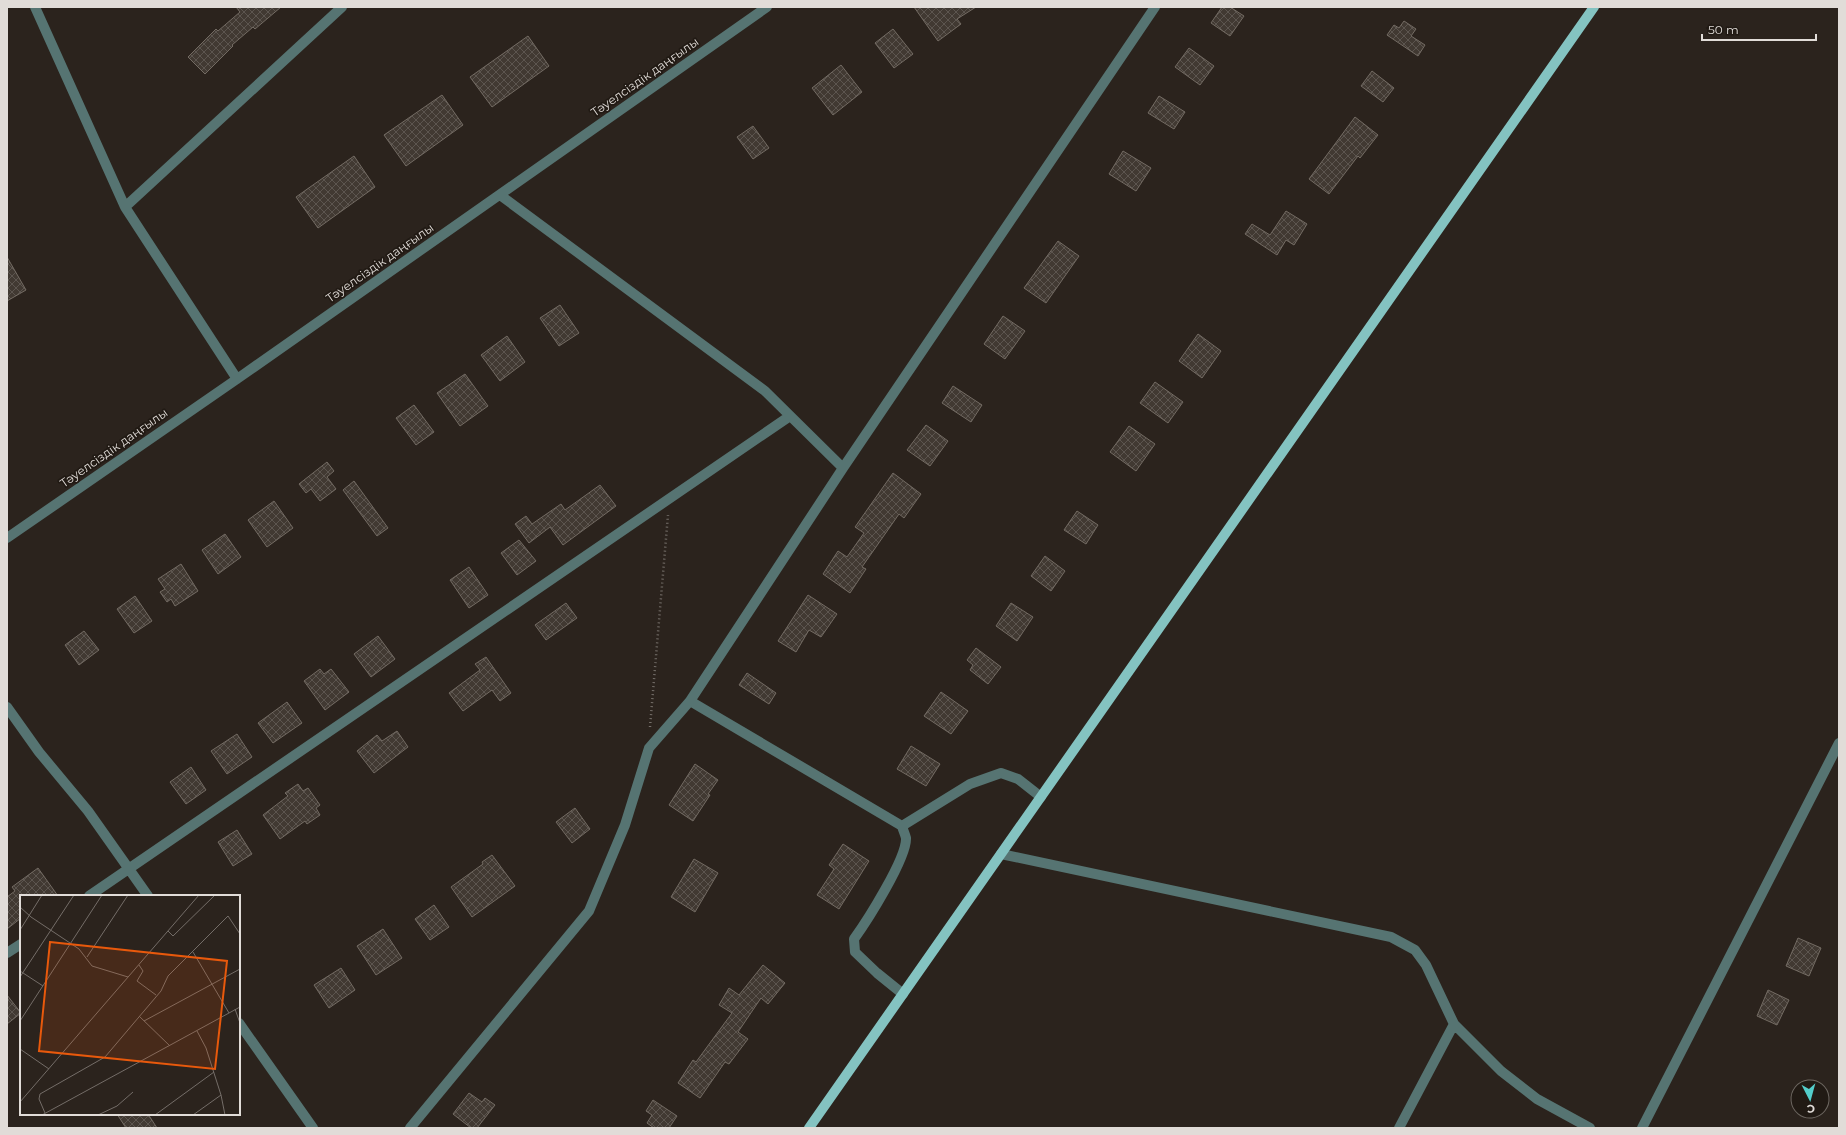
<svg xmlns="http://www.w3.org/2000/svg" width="1846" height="1135" font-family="Montserrat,sans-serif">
  <defs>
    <pattern id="building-cross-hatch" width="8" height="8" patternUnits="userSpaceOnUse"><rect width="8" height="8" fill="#413932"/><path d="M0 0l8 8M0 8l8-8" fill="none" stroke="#5c554f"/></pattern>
  </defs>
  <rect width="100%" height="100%" fill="#2b231d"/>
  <!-- building -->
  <path fill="url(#building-cross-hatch)" stroke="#736b63" d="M236,7H281L255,29L253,27L232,45L233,46L205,74L188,57L216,29L218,31L240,12Z
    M914,7H976L957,19L961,24L938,41Z
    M1222,7H1230L1244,16L1230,36L1211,23Z
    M1404,21L1416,29L1411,36L1425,45L1418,56L1387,35L1394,25L1399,28Z
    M893,29L913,54L894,68L875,43Z
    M528,36L549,66L492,107L470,77Z
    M1189,48L1214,66L1200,85L1175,67Z
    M841,65L862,92L833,115L812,88Z
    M1372,71L1394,88L1383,102L1361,86Z
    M442,95L463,125L406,166L384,135Z
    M1159,96L1185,112L1174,129L1148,113Z
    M1355,117L1378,135L1360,158L1358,156L1329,194L1309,179Z
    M753,126L769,148L753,159L737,137Z
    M1123,151L1151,168L1136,191L1109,174Z
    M354,156L375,187L318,228L296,197Z
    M1286,211L1307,224L1294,245L1286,240L1277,255L1245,234L1252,224L1270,235Z
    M1058,241L1079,256L1046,303L1024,288Z
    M7,257L26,290L7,301Z
    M560,305L579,333L559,346L540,318Z
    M1003,316L1025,331L1005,359L984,344Z
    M1198,334L1221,351L1202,378L1179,361Z
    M507,336L525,362L500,381L481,355Z
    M465,374L488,406L460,426L437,393Z
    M1155,382L1183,402L1168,423L1140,403Z
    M953,386L982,405L971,422L942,403Z
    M414,405L434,432L416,445L396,418Z
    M926,425L948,441L930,466L907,450Z
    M1129,426L1155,444L1136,471L1110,452Z
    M327,462L334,471L327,477L336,489L320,501L311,489L306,493L299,484Z
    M893,473L921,494L904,518L899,514L862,567L866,569L850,593L823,574L838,551L847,557L864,533L855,527Z
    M354,481L388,528L377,536L343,490Z
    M600,485L616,506L563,545L550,527L529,543L515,524L526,516L532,524L561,504L565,510Z
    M274,501L293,528L267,547L248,520Z
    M1077,511L1098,525L1086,544L1064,530Z
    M225,534L241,557L218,574L202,550Z
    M519,540L536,561L517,575L501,553Z
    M1045,556L1065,571L1051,591L1031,576Z
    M181,564L198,591L175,606L171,599L167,602L160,592L165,589L158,579Z
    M469,567L488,595L469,608L450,580Z
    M808,595L837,614L821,637L809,630L796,652L778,641Z
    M135,596L152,621L134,633L117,609Z
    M566,603L577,618L546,640L535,625Z
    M1011,603L1033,617L1017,641L996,626Z
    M84,631L99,650L79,665L65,645Z
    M378,636L395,659L371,677L354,654Z
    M976,648L1001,667L988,684L970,670L973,665L967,660Z
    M486,657L511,693L500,701L492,690L463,711L449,693L480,670L475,664Z
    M320,669L324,674L331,669L349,692L325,710L304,681Z
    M747,673L776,693L769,704L739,685Z
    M941,692L968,711L951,734L924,716Z
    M287,702L302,723L273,743L258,723Z
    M397,731L408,747L374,773L357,751L377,735L382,741Z
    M237,734L252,757L227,774L211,751Z
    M911,746L940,764L926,786L897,769Z
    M695,764L718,780L708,794L710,795L693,821L669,805Z
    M191,767L206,790L186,804L170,782Z
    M298,784L303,791L308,788L320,805L316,808L320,815L307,824L305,821L280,839L263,815L288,796L285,793Z
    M575,808L590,829L572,843L556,822Z
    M237,830L252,854L233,866L218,842Z
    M843,844L869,861L839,909L817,895L834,869L829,865Z
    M492,855L515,886L472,917L451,887L483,864L482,862Z
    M694,859L718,873L695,912L671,897Z
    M38,868L58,896H21V918L7,929V897L15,891L12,887Z
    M434,905L449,927L430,940L415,919Z
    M383,929L402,958L376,975L357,946Z
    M1798,938L1821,948L1809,976L1786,966Z
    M763,965L785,983L768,1004L761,998L738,1032L748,1039L729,1064L725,1062L700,1098L678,1083L693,1060L696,1062L732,1013L719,1005L729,988L739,995Z
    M341,968L355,990L329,1008L314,985Z
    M1768,990L1789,1000L1777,1025L1757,1016Z
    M7,995L21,1013L7,1024Z
    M469,1093L482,1102L485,1098L495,1105L477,1128H471L453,1114Z
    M653,1100L677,1116L669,1128H654L647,1123L652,1115L646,1111Z
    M117,1114H148L157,1128H126Z"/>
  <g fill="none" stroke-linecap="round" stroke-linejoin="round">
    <!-- path -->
    <path stroke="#76706b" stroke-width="2.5" stroke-dasharray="1 3" stroke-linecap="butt" d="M650,727L668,515"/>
    <!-- minor -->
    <path stroke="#567472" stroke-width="10" d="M35,7L125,207L237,379
      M500,195L765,391L843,468
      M125,207L342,7
      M7,538L237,379L767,7
      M690,701L902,826C903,830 905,834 906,838C907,858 867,921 854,939L855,952L877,973L903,994
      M7,707L39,752L88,811L148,896
      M902,826L970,784L1001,773L1018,779L1041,797
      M1001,854L1391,937L1415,950L1426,965L1454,1024L1501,1071L1537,1099L1590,1128
      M89,896L790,416
      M7,953L21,944
      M239,1023L313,1128
      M410,1128L589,911L625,825L649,748L690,701L843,468L1155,7
      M1399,1128L1454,1024
      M1642,1128L1839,743"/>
    <!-- major -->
    <path stroke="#84c3c1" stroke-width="10" d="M809,1128L1594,7"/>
  </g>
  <g text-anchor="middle" stroke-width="3.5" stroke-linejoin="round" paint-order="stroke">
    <!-- street labels -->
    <g font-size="12" fill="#e1dcd8" stroke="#211a14">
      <text transform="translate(645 77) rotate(-35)" y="4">Тәуелсіздік даңғылы</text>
      <text transform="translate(380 263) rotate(-35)" y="4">Тәуелсіздік даңғылы</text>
      <text transform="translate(114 448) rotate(-35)" y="4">Тәуелсіздік даңғылы</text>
    </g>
  </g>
  <!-- overview -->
  <g transform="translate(20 895)">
    <rect width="220" height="220" fill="#2b231d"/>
    <path fill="none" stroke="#746d68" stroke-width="1" d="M0,12L11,22L59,54L72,71L108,82M0,35L22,0M148,36L153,41L195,0M173,57L209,118M67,62L108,0M119,70L123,76L117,86L136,100M0,76L23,91M0,82L54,0M215,114L220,128M119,121L150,151M0,126L82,0M124,126L220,74M177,136L186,153L201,200L205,220M0,154L29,174M0,207L179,0M25,218L19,204L20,199L85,162L141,96L148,81L208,21L220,39M22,220L220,112M78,220L97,211L113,197M135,220L194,177M173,220L201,200"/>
    <path fill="#e8590c" fill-opacity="0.15" stroke="#e8590c" stroke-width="2" d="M30,47L207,66L195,174L19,156Z"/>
    <rect width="220" height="220" fill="none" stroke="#e1dcd8" stroke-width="2"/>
  </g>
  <!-- border -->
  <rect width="1846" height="1135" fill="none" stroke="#e1dcd8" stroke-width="16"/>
  <!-- north arrow -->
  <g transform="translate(1810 1099) rotate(174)"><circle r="19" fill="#211a14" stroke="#6e6862"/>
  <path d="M0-3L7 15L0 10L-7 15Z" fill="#53cdca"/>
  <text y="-6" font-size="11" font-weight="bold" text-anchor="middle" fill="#e1dcd8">С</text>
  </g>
  <!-- scale -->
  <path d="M1702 34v6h114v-6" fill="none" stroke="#e1dcd8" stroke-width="2"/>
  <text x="1708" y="34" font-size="12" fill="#e1dcd8" stroke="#211a14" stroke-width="3" paint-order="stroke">50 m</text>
</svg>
